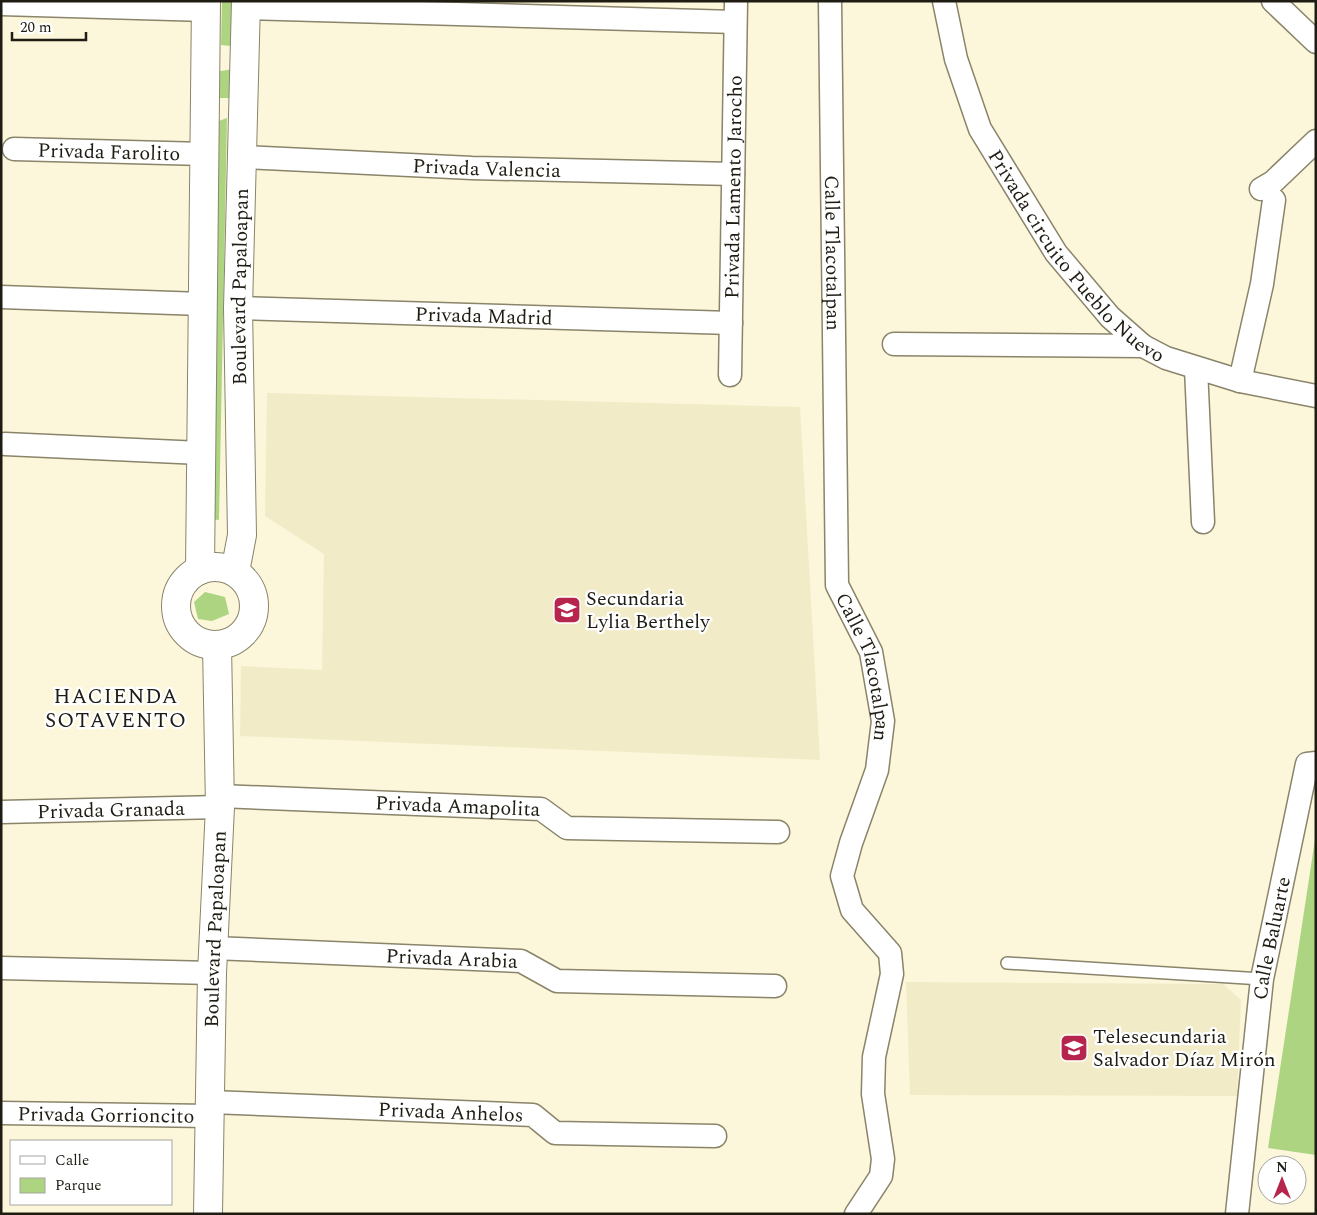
<svg xmlns="http://www.w3.org/2000/svg" width="1317" height="1215" font-family="Spectral,serif">
  <rect width="100%" height="100%" fill="#fcf7da"/>
  <!-- built -->
  <path fill="#f2ebc7" d="M267,393L800,407L820,760L240,736L241,666L322,670L324,554L265,516Z
    M906,982L1223,984L1241,1000L1237,1096L910,1095Z"/>
  <!-- green -->
  <path fill="#add480" d="M222,1H232L231,46L221,45Z
    M233,69L230,98H217L215,72Z
    M227,118L219,520L210,519L216,122Z
    M205,592L225,597L229,614L212,621L198,619L194,602Z
    M1316,833V1155L1268,1148Z"/>
  <g fill="none" stroke-linecap="round" stroke-linejoin="round">
    <defs>
      <path id="lane" d="M1007,963L1262,979"/>
      <g id="street">
        <path id="s1" d="M830,1L837,585L871,652L883,721L877,770L851,843L842,876L852,910L890,953L892,974L874,1057L873,1094L883,1159L881,1176L856,1214"/>
        <path id="s2" d="M944,1L956,59L980,129L1056,253L1110,317L1143,346L1166,358L1240,381L1316,396"/>
        <path d="M1273,1L1316,42"/>
        <path d="M1,4L206,10"/>
        <path d="M246,8L735,22"/>
        <path id="s3" d="M14,149L204,154"/>
        <path id="s4" d="M242,157L472,168L733,174"/>
        <path d="M1261,189L1273,182L1316,141"/>
        <path d="M1,297L202,304"/>
        <path id="s5" d="M238,308L731,323"/>
        <path d="M894,344L1143,346"/>
        <path d="M1196,368L1203,522"/>
        <path id="s6" d="M730,375L736,1"/>
        <path d="M1240,381L1262,284L1274,200"/>
        <path d="M5,444L201,453"/>
        <path id="s7" d="M220,796L541,809L567,828L778,832"/>
        <path id="s8" d="M1,812L220,807"/>
        <path id="s9" d="M213,948L521,961L557,981L775,986"/>
        <path d="M1,968L212,973"/>
        <path id="s10" d="M211,1102L533,1115L555,1133L715,1136"/>
        <path id="s11" d="M1,1113L210,1116"/>
        <path id="s12" d="M1237,1214L1262,979L1307,764L1316,763"/>
      </g>
      <g id="secondary">
        <circle cx="215" cy="606" r="39"/>
        <path d="M200,570L206,1"/>
        <path id="s13" d="M235,572L242,535L238,308L246,1"/>
        <path id="s14" d="M208,1214L212,973L220,807L217,645"/>
      </g>
    </defs>
    <!-- lane casing -->
    <use href="#lane" stroke="#89846a" stroke-width="14"/>
    <!-- street casing -->
    <use href="#street" stroke="#89846a" stroke-width="25"/>
    <!-- secondary casing -->
    <use href="#secondary" stroke="#89846a" stroke-width="30"/>
    <!-- lane -->
    <use href="#lane" stroke="#fff" stroke-width="11"/>
    <!-- street -->
    <use href="#street" stroke="#fff" stroke-width="22"/>
    <!-- secondary -->
    <use href="#secondary" stroke="#fff" stroke-width="28"/>
  </g>
  <!-- icons -->
  <defs>
    <symbol id="school-square" viewBox="-11 -11 22 22"><rect x="-9" y="-9" width="18" height="18" rx="4" fill="#b6254c" stroke="#fff"/><path d="M0-5L7-2L0 1L-7-2ZM-4 1L0 2.5L4 1V4Q0 6-4 4Z" fill="#fff"/></symbol>
  </defs>
  <g fill-rule="evenodd">
    <use href="#school-square" x="551" y="594" width="32" height="32"/>
    <use href="#school-square" x="1058" y="1032" width="32" height="32"/>
  </g>
  <g text-anchor="middle" stroke-width="4.5" stroke-linejoin="round" paint-order="stroke">
    <!-- street labels -->
    <g font-size="20" fill="#1f1d13" stroke="#fff">
      <text dy="7" stroke="none"><textPath href="#s3" startOffset="95">Privada Farolito</textPath></text>
      <text dy="7" stroke="none"><textPath href="#s4" startOffset="245">Privada Valencia</textPath></text>
      <text dy="7" stroke="none"><textPath href="#s6" startOffset="188">Privada Lamento Jarocho</textPath></text>
      <text dy="7" stroke="none"><textPath href="#s2" startOffset="294">Privada circuito Pueblo Nuevo</textPath></text>
      <text dy="7" stroke="none"><textPath href="#s1" startOffset="252">Calle Tlacotalpan</textPath></text>
      <text dy="7" stroke="none"><textPath href="#s13" startOffset="286">Boulevard Papaloapan</textPath></text>
      <text dy="7" stroke="none"><textPath href="#s5" startOffset="246">Privada Madrid</textPath></text>
      <text dy="7" stroke="none"><textPath href="#s1" startOffset="672">Calle Tlacotalpan</textPath></text>
      <text dy="7" stroke="none"><textPath href="#s7" startOffset="238">Privada Amapolita</textPath></text>
      <text dy="7" stroke="none"><textPath href="#s8" startOffset="110">Privada Granada</textPath></text>
      <text dy="7" stroke="none"><textPath href="#s14" startOffset="285">Boulevard Papaloapan</textPath></text>
      <text dy="7" stroke="none"><textPath href="#s12" startOffset="278">Calle Baluarte</textPath></text>
      <text dy="7" stroke="none"><textPath href="#s9" startOffset="239">Privada Arabia</textPath></text>
      <text dy="7" stroke="none"><textPath href="#s10" startOffset="240">Privada Anhelos</textPath></text>
      <text dy="7" stroke="none"><textPath href="#s11" startOffset="105">Privada Gorrioncito</textPath></text>
    </g>
    <!-- poi labels -->
    <g font-size="20" fill="#1f1d13" stroke="#fff" text-anchor="start">
      <text x="586" y="605">Secundaria<tspan x="586" dy="23">Lylia Berthely</tspan></text>
      <text x="1093" y="1043">Telesecundaria<tspan x="1093" dy="23">Salvador Díaz Mirón</tspan></text>
    </g>
    <!-- neighbourhood labels -->
    <g font-size="21" letter-spacing="1" fill="#1f1d13" stroke="#fff">
      <text x="116" y="703">HACIENDA<tspan x="116" dy="24">SOTAVENTO</tspan></text>
    </g>
  </g>
  <!-- border -->
  <rect width="1317" height="1215" fill="none" stroke="#1f1d13" stroke-width="5"/>
  <!-- legend -->
  <rect x="10" y="1140" width="162" height="65" fill="#ffffff" stroke="#a5a5a1"/>
  <rect x="20" y="1156" width="25" height="8" fill="#ffffff" stroke="#a5a5a1"/>
  <text x="55" y="1165" font-size="15" fill="#1f1d13">Calle</text>
  <rect x="20" y="1178" width="25" height="15" fill="#add480" stroke="#a5a5a1"/>
  <text x="55" y="1190" font-size="15" fill="#1f1d13">Parque</text>
  <!-- north arrow -->
  <g transform="translate(1282 1180)"><circle r="24" fill="#ffffff" stroke="#a5a5a1"/>
  <path d="M0-4L9 19L0 12L-9 19Z" fill="#b6254c"/>
  <text y="-8" font-size="14" font-weight="bold" text-anchor="middle" fill="#1f1d13">N</text>
  </g>
  <!-- scale -->
  <path d="M12 32v8h74v-8" fill="none" stroke="#1f1d13" stroke-width="2.5"/>
  <text x="20" y="32" font-size="15" fill="#1f1d13" stroke="#ffffff" stroke-width="4" paint-order="stroke">20 m</text>
</svg>
